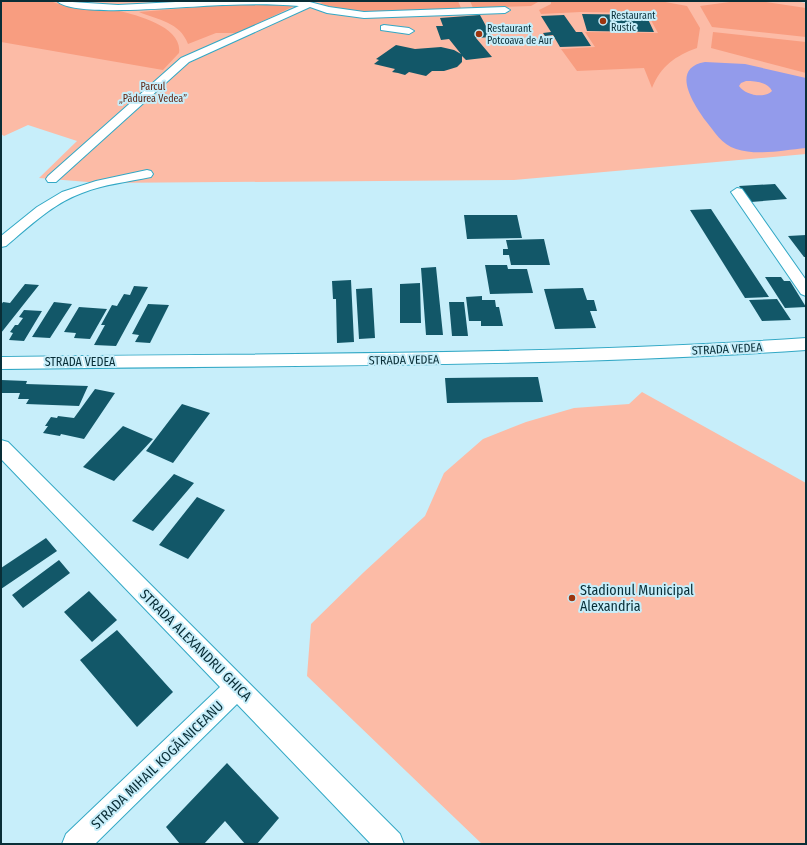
<svg xmlns="http://www.w3.org/2000/svg" width="807" height="845" font-family="'Fira Sans Condensed',sans-serif">
  <rect width="100%" height="100%" fill="#c7eefa"/>
  <!-- green -->
  <path fill="#fcbba6" d="M1,1H795L806,3V154L514,180L100,183L39,178L77,141L28,125L4,136L1,134Z
    M642,392L806,483V844H482L307,676L311,624L364,572L425,516L444,473L483,439L526,422L574,408L629,404Z"/>
  <!-- forest -->
  <path fill="#f89d80" d="M1,1C16,1 35,0 50,1C60,4 69,8 79,9C92,11 106,9 119,11C137,15 183,27 179,53L163,70L1,42Z
    M325,1H458L461,8C418,10 361,21 320,3Z
    M470,1H538V2L531,6L473,8Z
    M551,1H660L687,6L700,28L697,48C675,56 661,66 652,88L644,68L577,71L561,49L595,47L585,32L658,33L647,13L581,12L541,14L539,10L551,4Z
    M737,1L766,2L806,8V37L712,27L700,6Z
    M285,4L294,6L238,33H216L188,44C180,22 158,20 139,12L224,5Z
    M713,32L806,42V73L711,48Z"/>
  <!-- water -->
  <path fill="#939beb" fill-rule="evenodd" d="M705,62L745,64L806,78V148C784,150 757,156 736,149C722,145 714,131 705,120C693,103 670,68 705,62ZM746,81C755,81 768,82 772,91C764,99 745,95 739,86L741,83Z"/>
  <!-- building -->
  <path fill="#125768" d="M582,14L646,15L654,32L587,31Z
    M480,15L492,37L476,38L492,57L466,60L462,56V62L457,67L444,71H432L426,76L409,72L405,75L398,73L392,72L395,69L374,64L379,60L376,59L396,45L415,49L441,47L454,50L461,54L449,39L441,40L436,26H443L440,18Z
    M564,15L576,32H582L591,46L560,47L553,35L545,36L543,33L551,32L541,16Z
    M775,184L787,199L751,202L739,186Z
    M711,209L769,297L745,298L690,210Z
    M464,215H517L522,238L467,239Z
    M806,235V257H804L788,236Z
    M544,239L550,265H511L509,255H503V249H508L506,240Z
    M485,265H507L508,269H527L533,293L490,294Z
    M436,267L443,335H426L421,268Z
    M765,277H781L784,281H790L806,307L785,308Z
    M351,280L354,342L337,343L336,299H333L332,281Z
    M420,283L421,323H400V284Z
    M25,284L39,285L1,333V305L3,302L10,303Z
    M134,286L148,287L116,346L94,345L105,325H101L112,305L117,306L124,294L130,295Z
    M372,288L375,338L359,339L356,289Z
    M583,288L587,300H594L597,311H590L596,328L555,329L544,289Z
    M482,296V300H495L496,307H499L503,326H481V321H469L466,297Z
    M777,299L791,320L762,321L749,300Z
    M54,302L72,304L50,338L32,337Z
    M449,302H464L468,336H452Z
    M148,304L169,305L150,343L135,342L139,335L132,334Z
    M79,307L107,309L90,339L74,338L76,333L64,332Z
    M24,310L42,311L24,341L9,340L13,333L10,332L15,325H18L23,318L19,317Z
    M538,377L543,402L447,403L445,378Z
    M1,380L27,381L26,384L88,386L79,406L26,404L29,399H18L20,393H1Z
    M95,389L115,393L84,439L61,434L60,436L43,433L48,426H45L51,417L57,418L58,416L74,418Z
    M182,404L210,413L173,463L146,451Z
    M123,426L153,439L114,481L83,467Z
    M174,474L194,483L153,531L132,521Z
    M197,497L225,510L188,559L159,545Z
    M46,538L57,551L1,589V568Z
    M59,560L70,573L23,608L12,595Z
    M89,591L117,620L92,642L64,612Z
    M117,630L173,692L137,727L80,660Z
    M227,763L279,818L257,844H245L225,821L204,844H180L166,827Z"/>
  <g fill="none" stroke-linecap="round" stroke-linejoin="round">
    <defs>
      <path id="street" d="M57,1L118,5L195,1H306L329,7L364,12L505,7L510,10L505,13L364,18L327,13L310,7L189,62L56,182H48L46,179L48,176L181,58L299,6C275,4 250,4 226,5C196,5 75,19 57,1Z
        M384,25L409,28L414,31L409,34L381,30V26Z
        M147,170L151,171L153,174L151,177C128,182 104,184 82,193C52,204 30,226 6,246L1,247V236L37,207L62,192L96,181Z
        M737,188L742,189L806,280V296L801,294L731,192Z
        M806,338V350C538,368 270,365 1,369V357C270,353 538,356 806,338Z
        M1,440L8,442L400,834L404,844H371L237,704L95,844H62L66,834L220,687L1,459Z"/>
    </defs>
    <!-- street casing -->
    <use href="#street" stroke="#32a8c5" stroke-width="2"/>
    <!-- street -->
    <use href="#street" fill="#fff" fill-rule="evenodd"/>
  </g>
  <!-- markers -->
  <g fill="#9c350f" stroke="#c7eefa" stroke-width="1.5">
    <circle cx="603" cy="21" r="4"/>
    <circle cx="479" cy="34" r="4"/>
    <circle cx="572" cy="598" r="4"/>
  </g>
  <g text-anchor="middle" stroke-width="4" stroke-linejoin="round" paint-order="stroke">
    <!-- far-poi labels -->
    <g font-size="10" fill="#092e37" stroke="#c7eefa" text-anchor="start">
      <text x="611" y="19">Restaurant<tspan x="611" dy="12">Rustic</tspan></text>
      <text x="487" y="32">Restaurant<tspan x="487" dy="12">Potcoava de Aur</tspan></text>
    </g>
    <!-- far-park labels -->
    <g font-size="10" fill="#5f2614" stroke="#c7eefa">
      <text x="153" y="90">Parcul<tspan x="153" dy="12">„Pădurea Vedea”</tspan></text>
    </g>
    <!-- street labels -->
    <g font-size="12" fill="#092e37" stroke="#c7eefa">
      <text transform="translate(727 349) rotate(-3)" y="4">STRADA VEDEA</text>
      <text transform="translate(404 360) rotate(-1)" y="4">STRADA VEDEA</text>
      <text x="80" y="366">STRADA VEDEA</text>
    </g>
    <!-- near-poi labels -->
    <g font-size="14" fill="#092e37" stroke="#c7eefa" text-anchor="start">
      <text x="580" y="595">Stadionul Municipal<tspan x="580" dy="16">Alexandria</tspan></text>
    </g>
    <!-- near-street labels -->
    <g font-size="14" fill="#092e37" stroke="#c7eefa">
      <text transform="translate(196 645) rotate(45)" y="5">STRADA ALEXANDRU GHICA</text>
      <text transform="translate(157 765) rotate(-44)" y="5">STRADA MIHAIL KOGĂLNICEANU</text>
    </g>
  </g>
  <!-- border -->
  <rect width="807" height="845" fill="none" stroke="#092e37" stroke-width="4"/>
</svg>
